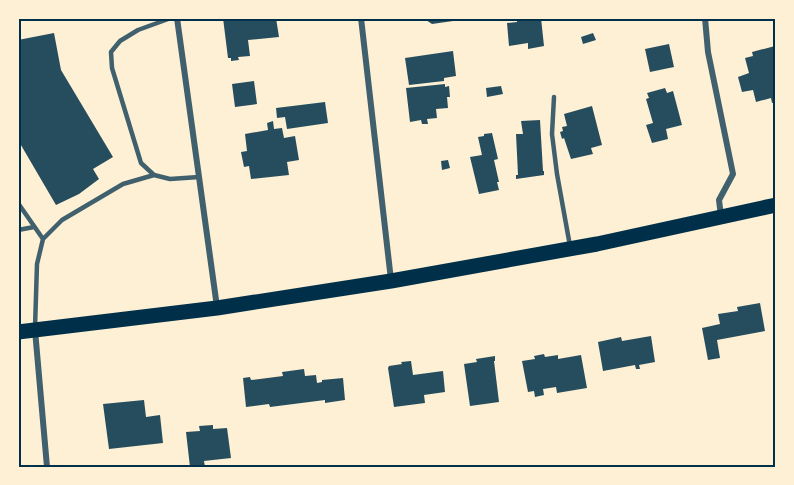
<svg xmlns="http://www.w3.org/2000/svg" width="794" height="485" font-family="Inter,sans-serif">
  <rect width="100%" height="100%" fill="#fdf0d5"/>
  <!-- building -->
  <path fill="#264d5e" d="M223,18H276L279,37L248,40L250,56L238,57L239,60L231,61V58H228Z
    M426,18H467V19L432,24L426,20Z
    M517,18H529L530,20L541,18L544,46L528,49V43L509,46L507,23L517,22Z
    M54,33L61,70L113,157L93,169L99,179L79,194L56,205L18,140V40Z
    M593,33L596,40L583,44L581,37Z
    M669,44L674,67L650,72L645,49Z
    M775,46L776,102L772,103L771,98L756,102L753,90L742,92L738,77L749,73L745,58L753,56L752,52Z
    M453,51L456,76L444,78V81L409,85L405,58Z
    M254,81L257,104L235,107L232,84Z
    M445,84V87L449,86L450,97H447L448,108L436,109L437,118L427,119L428,124H422L421,120L410,122L406,88Z
    M501,86L503,94L487,97L486,88Z
    M665,88L667,93L673,91L682,125L666,129L668,139L652,143L646,125L653,123L646,99L649,98L647,93Z
    M325,102L328,123L287,129L285,117L277,118L276,108Z
    M592,106L602,145L591,148L593,154L571,159L564,138L562,139L560,132L563,131L562,127L567,126L564,114Z
    M540,120L543,171H544V175L516,179V175H518L516,134H523L521,121Z
    M273,121L274,129L282,128L284,138L295,136L299,160L287,162L289,175L251,179L249,166L244,167L241,152L247,151L245,134L268,130L267,123Z
    M492,133L498,159L494,160L499,182H497L499,190L479,194L470,157L482,155L478,137L484,136V134Z
    M448,160L450,168L442,170L441,161Z
    M760,303L765,331L717,340L720,358L708,360L702,328L720,324L718,314L738,311L737,307Z
    M651,336L655,362L639,365L640,369H636L635,365L603,371L598,342L621,337L622,341Z
    M544,354L545,357L558,355V359L581,355L587,388L557,393L556,387L543,389L544,395L535,397L534,391L528,392L522,361L535,359L534,356Z
    M495,356V361H494L499,402L470,406L464,364L477,362L476,359Z
    M411,361L413,375L443,371L445,392L424,395L425,403L394,407L388,368L389,366L402,364L401,362Z
    M304,369L305,376L316,375L317,383L322,382V380L343,378L345,400L325,403V400L270,407L269,404L246,407L243,378L250,377L251,380L283,376L282,372Z
    M144,400L146,417L160,415L163,443L109,449L103,404Z
    M213,425V429L227,428L231,458L204,461L205,467H190L186,432L200,431L199,426Z"/>
  <g fill="none" stroke-linecap="round" stroke-linejoin="round">
    <!-- service -->
    <path stroke="#3f606c" stroke-width="4.5" d="M171,18L138,30L120,41L111,52L112,68L141,163L154,175L170,179L199,177
      M554,97L552,134L557,174L570,246
      M18,203L43,239
      M18,230L34,227
      M35,328L37,264L43,239L62,220L123,184L154,175"/>
    <!-- minor -->
    <path stroke="#3f606c" stroke-width="6" d="M177,18L217,307
      M361,18L391,280
      M705,18L708,52L733,174L719,200L721,216
      M35,330L47,467"/>
    <!-- primary -->
    <path stroke="#003049" stroke-width="15" d="M18,332L217,308L391,281L597,244L776,205"/>
  </g>
  <!-- border -->
  <rect width="794" height="485" fill="none" stroke="#fdf0d5" stroke-width="39"/>
  <rect x="20" y="20" width="754" height="446" fill="none" stroke="#003049" stroke-width="2"/>
</svg>
